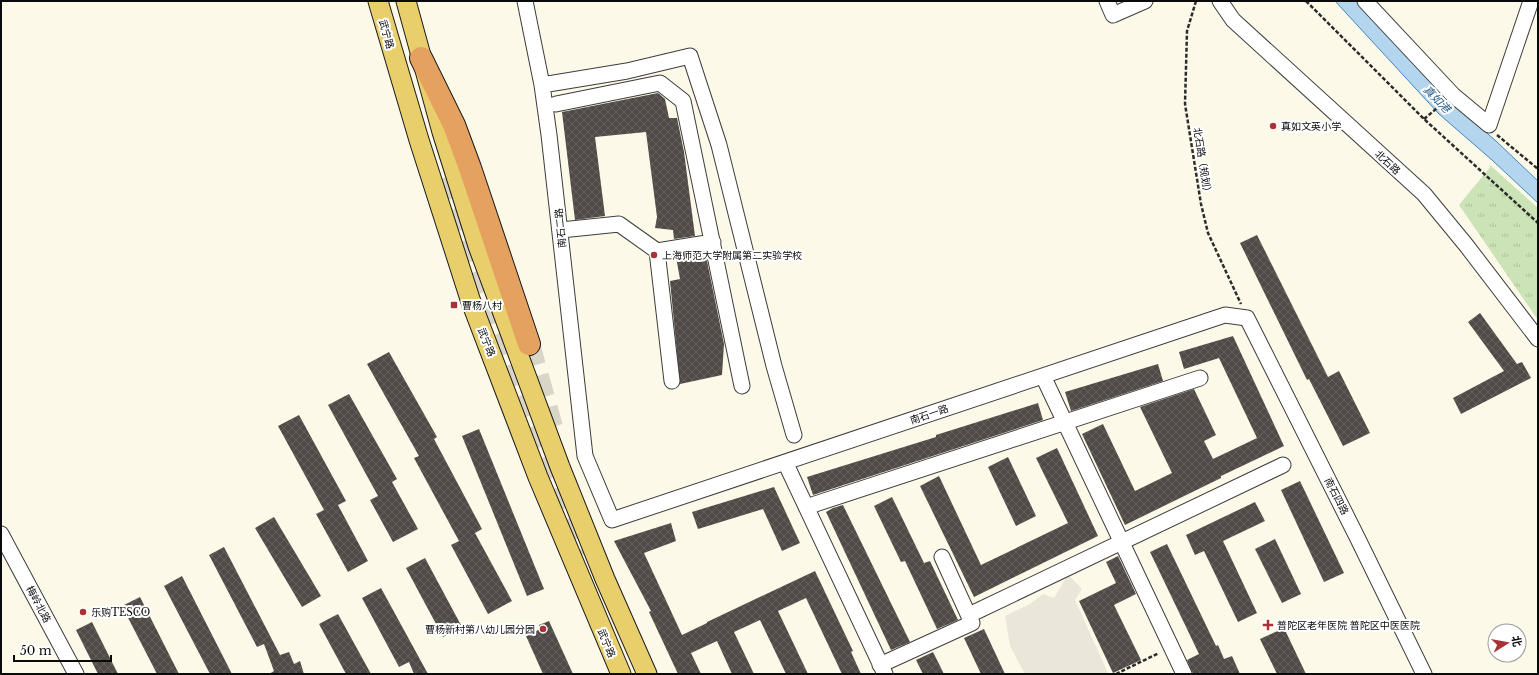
<svg xmlns="http://www.w3.org/2000/svg" width="1539" height="675" font-family="'Libre Baskerville','Noto Sans SC',serif">
  <defs>
    <pattern id="grass-tufts" width="24" height="20" patternUnits="userSpaceOnUse"><rect width="24" height="20" fill="#cce2b7"/><path d="M3 7l-1-3M5 7V3M7 7l1-3M15 17l-1-3M17 17v-4M19 17l1-3" fill="none" stroke="#aec19c"/></pattern>
    <pattern id="building-cross-hatch" width="8" height="8" patternUnits="userSpaceOnUse"><rect width="8" height="8" fill="#514b47"/><path d="M0 0l8 8M0 8l8-8" fill="none" stroke="#65605d"/></pattern>
  </defs>
  <rect width="100%" height="100%" fill="#fdf9e9"/>
  <!-- grass -->
  <path fill="url(#grass-tufts)" d="M1491,166L1538,208V320L1459,205Z"/>
  <!-- plaza -->
  <path fill="#eae7da" d="M1068,574L1082,589L1075,600L1108,673L1025,674L1010,646L1005,616L1030,604L1043,594L1054,598Z"/>
  <!-- water -->
  <path fill="#b3d6ee" stroke="#4287bd" d="M1335,1H1356L1447,98L1496,141L1538,181V203L1492,160L1439,114Z"/>
  <!-- building -->
  <path fill="url(#building-cross-hatch)" d="M658,93L665,99L669,118H677L684,152L695,236L674,239L673,230L655,228L657,217L646,132L595,137L605,216L575,220L562,112Z
    M1257,235L1328,377L1339,371L1370,433L1343,446L1309,379L1307,380L1240,243Z
    M697,254V255L704,254L707,261L724,344L722,375L680,384L670,281L680,279L676,257Z
    M1480,313L1517,364L1522,362L1531,378L1461,414L1453,398L1504,371L1468,322Z
    M1233,336L1284,446L1221,476V478L1125,525L1082,434L1103,424L1135,491L1172,473L1140,407L1194,389L1216,435L1204,441L1213,459L1257,438L1219,358L1184,369L1179,352Z
    M389,352L437,437L434,439L482,529L475,533L512,601L488,614L451,545L459,541L414,458L419,456L367,364Z
    M1158,364L1163,381L1071,411L1065,392Z
    M349,394L397,479L392,482L418,529L393,542L370,500L378,496L328,405Z
    M1038,403L1043,420L813,495L807,477L936,437V435Z
    M299,415L346,501L338,505L368,561L348,572L316,514L324,510L278,426Z
    M479,429L544,589L527,596L462,436Z
    M1057,448L1098,536L974,597L920,486L939,476L981,565L1068,523L1036,458Z
    M1008,457L1036,516L1016,526L988,467Z
    M1300,481L1344,573L1324,582L1281,490Z
    M774,487L800,543L782,551L763,509L698,529L692,512Z
    M892,497L924,563L930,561L958,620L937,629L905,561L901,562L874,506Z
    M1255,502L1265,521L1223,541L1257,613L1238,622L1204,551L1195,555L1186,535Z
    M843,505L910,642L891,650L826,512L833,508Z
    M274,517L321,596L302,607L255,528Z
    M671,523L676,541L644,553L682,635L707,623V622L815,571L853,651L851,652L861,674H842L806,598L778,611L808,674H786L760,620L734,632L754,674H732L717,641L691,653L701,674H678L649,612L651,611L614,541Z
    M1275,539L1301,594L1282,603L1255,549Z
    M1167,544L1216,646L1218,645L1224,659L1232,656L1240,674H1193L1187,660L1199,654L1150,552Z
    M224,547L280,655L289,652L294,664L300,661L304,674H269L274,671L264,644L257,647L209,555Z
    M1118,556L1136,594L1114,605L1141,660L1113,673L1079,601L1116,583L1106,562Z
    M425,558L462,627L443,637L406,568Z
    M182,576L232,674H210L164,586Z
    M381,588L428,674H414L409,662L399,667L362,598Z
    M140,597L179,674H157L122,606Z
    M338,614L371,674H346L319,624Z
    M549,621L573,674H543L526,636L540,629L539,625Z
    M92,622L118,674H98L76,630Z
    M1284,628L1306,674H1277L1260,639Z
    M984,629L1005,674H981L964,638Z
    M933,652L944,674H923L916,660Z"/>
  <g fill="none" stroke-linecap="round" stroke-linejoin="round">
    <!-- highway-tunnel -->
    <path stroke="#d9d5c8" stroke-width="22" stroke-dasharray="22 11" stroke-linecap="butt" d="M447,177L470,259L580,556
      M529,344L552,427"/>
    <defs>
      <path id="minor" d="M525,1L542,85L549,135L585,456L612,520L1225,315L1247,318L1357,537L1424,674
        M1107,1L1113,15L1145,1
        M1220,1L1233,20L1424,194L1466,245L1538,339
        M1365,1L1453,95L1489,125L1531,1
        M542,85L627,71L690,56L719,145L774,366L794,435
        M556,104L660,83L683,101L742,386
        M561,230L619,224L657,251L672,381
        M657,251L713,242
        M1043,376L1184,674
        M785,462L885,674
        M806,507L1200,378
        M1,534L76,674
        M969,615L1283,465
        M880,665L972,623L942,557"/>
      <path id="major" d="M378,1L419,140L470,299L538,477L621,674
        M406,1L442,132L478,246L560,467L605,579L647,674"/>
      <path id="highway" d="M421,58L454,125L470,168L529,344"/>
    </defs>
    <!-- minor casing -->
    <use href="#minor" stroke="#3d3d3d" stroke-width="17"/>
    <!-- major casing -->
    <use href="#major" stroke="#1b1b1b" stroke-width="21"/>
    <!-- highway casing -->
    <use href="#highway" stroke="#1b1b1b" stroke-width="24"/>
    <!-- path -->
    <path stroke="#2c2c2c" stroke-width="2.5" stroke-dasharray="4 2" stroke-linecap="butt" d="M1196,1L1187,31L1185,104L1201,204L1208,233L1241,304
      M1306,1L1424,119L1538,223
      M1424,119L1442,104
      M1497,135L1538,169
      M1116,674L1159,653"/>
    <!-- minor -->
    <use href="#minor" stroke="#fff" stroke-width="15"/>
    <!-- major -->
    <use href="#major" stroke="#e9cf6c" stroke-width="19"/>
    <!-- highway -->
    <use href="#highway" stroke="#e4a15f" stroke-width="22"/>
  </g>
  <!-- markers -->
  <g fill="#a93234" stroke="#fff" stroke-width="1.5">
    <circle cx="1273" cy="126" r="4"/>
    <circle cx="654" cy="255" r="4"/>
    <rect x="450" y="301" width="8" height="8" rx="2"/>
    <circle cx="83" cy="612" r="4"/>
    <path d="M1266 619h4v4h4v4h-4v4h-4v-4h-4v-4h4z"/>
    <circle cx="543" cy="629" r="4"/>
  </g>
  <g text-anchor="middle" stroke-width="4" stroke-linejoin="round" paint-order="stroke">
    <!-- street labels -->
    <g font-size="10" fill="#0a0a0a" stroke="#fff">
      <text transform="translate(387 34) rotate(74)" y="4">武宁路</text>
      <text transform="translate(1203 162) rotate(81)" y="4">北石路（规划）</text>
      <text transform="translate(1388 162) rotate(43)" y="4">北石路</text>
      <text transform="translate(560 228) rotate(-96)" y="4">南石二路</text>
      <text transform="translate(487 342) rotate(68)" y="4">武宁路</text>
      <text transform="translate(929 414) rotate(-19)" y="4">南石一路</text>
      <text transform="translate(1337 496) rotate(63)" y="4">南石四路</text>
      <text transform="translate(39 604) rotate(62)" y="4">梅岭北路</text>
      <text transform="translate(607 643) rotate(67)" y="4">武宁路</text>
    </g>
    <!-- poi labels -->
    <g font-size="10" fill="#0a0a0a" stroke="#fff" text-anchor="start">
      <text x="1281" y="130">真如文英小学</text>
      <text x="662" y="259">上海师范大学附属第二实验学校</text>
      <text x="462" y="309">曹杨八村</text>
      <text x="91" y="616">乐购TESCO</text>
      <text x="1277" y="629">普陀区老年医院 普陀区中医医院</text>
      <text x="535" y="633" text-anchor="end">曹杨新村第八幼儿园分园</text>
    </g>
    <!-- water labels -->
    <g font-size="11" font-style="italic" fill="#225a8c" stroke="#fff">
      <text transform="translate(1437 99) rotate(45)" y="4">真如港</text>
    </g>
  </g>
  <!-- border -->
  <rect width="1539" height="675" fill="none" stroke="#0a0a0a" stroke-width="4"/>
  <!-- north arrow -->
  <g transform="translate(1507 643) rotate(79)"><circle r="19" fill="#ffffff" stroke="#9d9d9d"/>
  <path d="M0-3L7 15L0 10L-7 15Z" fill="#a93234"/>
  <text y="-6" font-size="11" font-weight="bold" text-anchor="middle" fill="#0a0a0a">北</text>
  </g>
  <!-- scale -->
  <path d="M14 655v6h97v-6" fill="none" stroke="#0a0a0a" stroke-width="2"/>
  <text x="20" y="655" font-size="12" fill="#0a0a0a" stroke="#ffffff" stroke-width="3" paint-order="stroke">50 m</text>
</svg>
